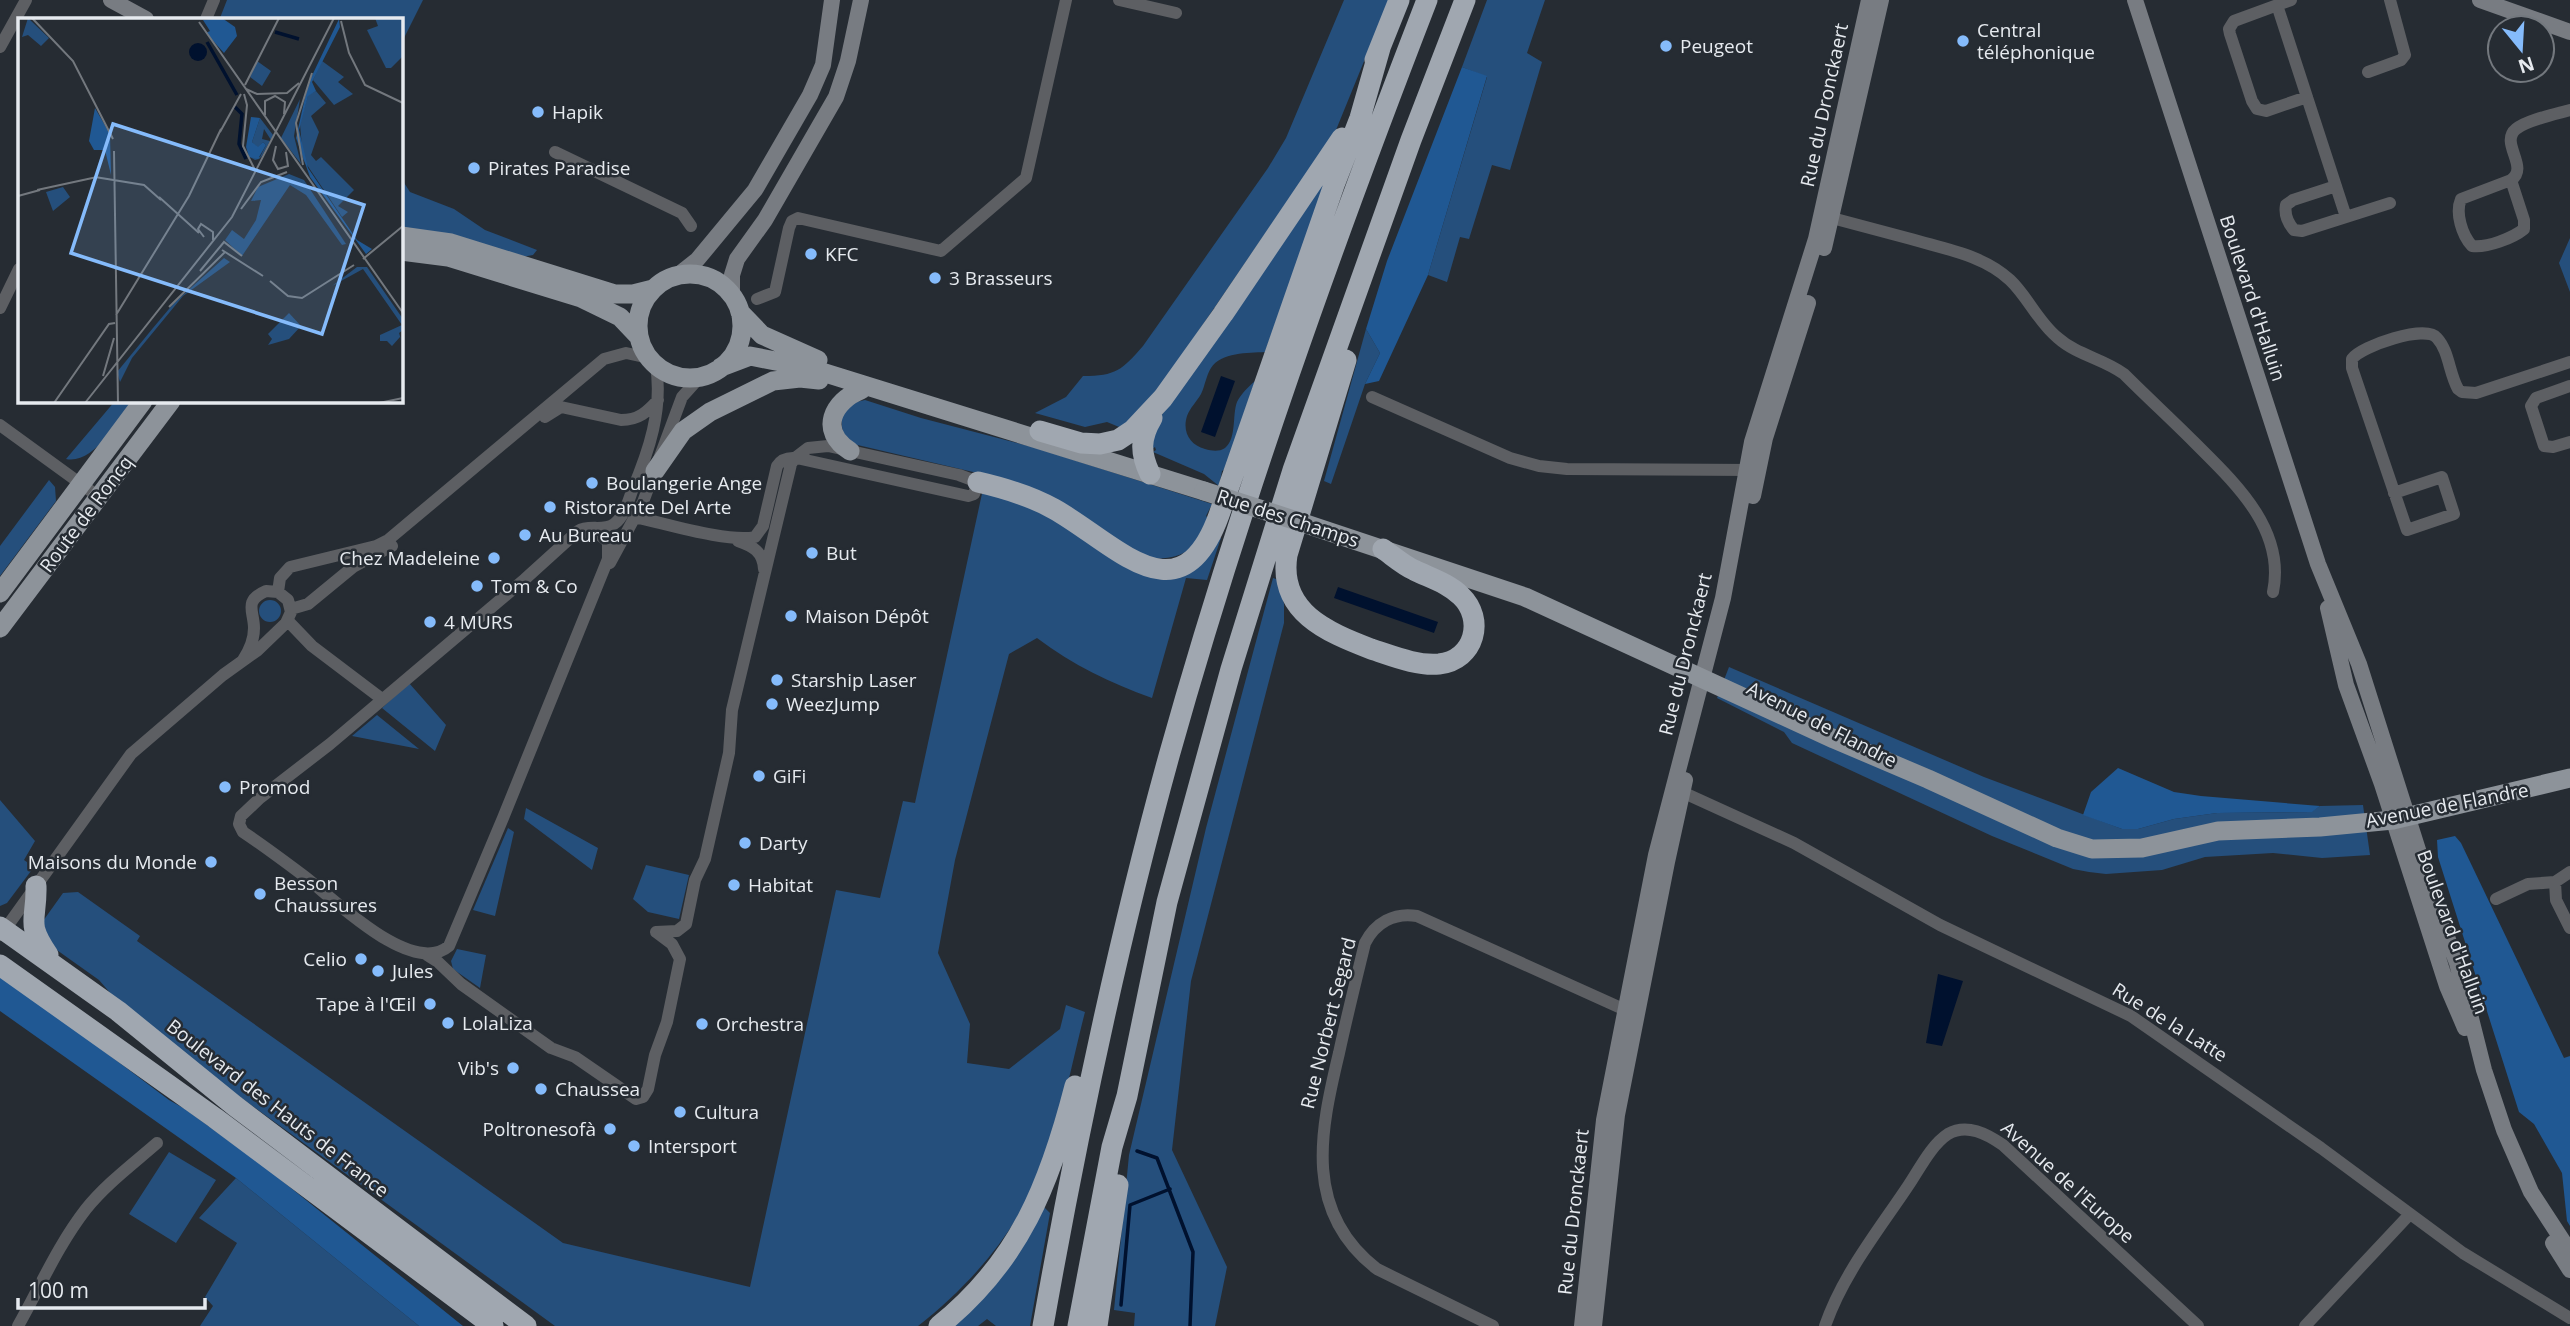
<svg xmlns="http://www.w3.org/2000/svg" width="2570" height="1326" font-family="'Open Sans',sans-serif">
  <rect width="100%" height="100%" fill="#262c33"/>
  <!-- green -->
  <path fill="#254f7c" d="M227,0H423L401,44V19H222L220,18Z
    M1344,0H1389L1336,130L1143,412L1124,429L1107,422L1085,427L1035,413L1066,397L1083,376C1116,376 1122,370 1143,346L1268,168L1286,138Z
    M1487,0H1545L1527,53L1542,62L1510,170L1492,165L1469,239L1460,237L1447,282L1428,275L1487,77L1462,67Z
    M1331,168L1265,352C1248,353 1221,352 1211,368C1206,376 1205,386 1201,394C1197,401 1190,408 1187,416C1182,432 1190,445 1205,449C1212,451 1219,452 1225,448C1237,438 1232,415 1237,402C1241,394 1248,387 1255,381L1225,469L1222,471L1219,486L1204,474L1153,452L1156,450L1155,447L1149,451L1156,423L1259,277Z
    M401,178L410,192L454,209L485,230L537,250L533,255L522,257L401,228Z
    M2570,238V292L2559,263Z
    M1366,329L1380,353L1365,384L1331,484L1324,481Z
    M865,400L921,418L1036,448L1212,504L1206,516L1209,519C1198,549 1181,561 1150,558L986,475L849,443L843,436L841,417L852,403Z
    M115,401H135C119,420 93,465 66,459Z
    M49,480L55,487L56,501L0,576V546Z
    M983,489L1028,503L1154,575L1216,538H1221L1207,580L1186,578L1152,698C1110,683 1073,665 1037,638L1009,654L955,860L938,953L970,1024L967,1063L1009,1069L1060,1029L1066,1005L1085,1012C1071,1066 1061,1125 1038,1177C1013,1236 968,1287 918,1326H555L221,1083L118,1002L99,980L54,948L49,942L43,921L63,893L78,892L140,936L137,941L563,1243L750,1287L836,890L880,898L903,801L915,803Z
    M1273,578L1279,580L1284,604V623L1191,981L1172,1150L1227,1267L1215,1326H1134L1135,1313L1114,1310L1129,1155L1206,828Z
    M259 611a11 11 0 1 1 22 0a11 11 0 1 1-22 0Z
    M1729,667L1984,777L2122,829H2138L2174,819L2217,813L2311,812L2320,806L2363,805L2370,855L2322,858L2273,853L2205,857L2162,870L2106,874L2089,872L2073,869L1992,836L1792,743L1784,732L1717,698Z
    M409,683L446,725L435,751L382,708Z
    M377,715L419,749L352,736Z
    M0,800L35,841L24,860L34,867L7,903L0,906Z
    M526,808L598,848L592,870L524,819Z
    M508,828L514,832L495,916L473,910Z
    M646,865L689,875L679,919L648,912L633,899Z
    M457,949L486,955L480,988L453,969L451,961Z
    M169,1152L216,1180L176,1243L129,1214Z
    M236,1178L419,1326H200L213,1306L205,1297L237,1243L199,1218Z
    M1044,1207L1050,1213L1030,1326H996L987,1319L978,1326H952Z"/>
  <!-- forest -->
  <path fill="#205893" d="M1462,67L1487,76L1428,275L1379,381L1365,384L1380,353L1366,329L1387,261Z
    M2118,768L2174,792L2201,796L2320,806L2312,812L2217,813L2174,819L2138,829H2122L2083,815L2091,792Z
    M2455,836L2461,843L2564,1058L2570,1056V1226L2567,1221L2562,1173L2534,1124L2519,1112L2438,857L2437,840Z
    M0,973L169,1100L185,1109L266,1168L463,1326H419L236,1178L0,1011Z"/>
  <!-- water -->
  <path fill="#00112e" d="M1221,376L1235,381L1215,437L1201,432Z
    M1338,587L1438,622L1434,633L1334,598Z
    M1938,974L1963,981L1942,1046L1926,1043Z"/>
  <g fill="none" stroke-linecap="round" stroke-linejoin="round">
    <!-- stream -->
    <path stroke="#00112e" stroke-width="3.5" d="M1137,1151L1157,1158L1193,1252L1190,1326
      M1121,1305L1130,1205L1170,1189"/>
    <!-- street -->
    <path stroke="#5d5f63" stroke-width="12" d="M1119,0L1176,13
      M2291,0L2234,21L2229,29L2230,34L2252,101L2257,109L2266,111L2307,97
      M2277,5L2346,217
      M206,19L214,0
      M0,47L26,0
      M2368,72L2401,60L2405,55L2390,0
      M555,152L682,213L691,226
      M2511,180L2524,220V229C2513,238 2487,248 2472,246C2462,235 2455,213 2461,199Z
      M2511,180C2530,167 2499,143 2516,129C2527,120 2556,114 2570,110
      M2336,186L2293,200L2286,205C2284,215 2288,223 2294,230L2302,231L2390,203
      M1832,218C1858,225 1884,232 1911,239C1945,249 1983,255 2010,280C2028,297 2038,322 2058,338C2077,355 2104,359 2124,374C2147,397 2171,419 2194,442C2234,482 2286,529 2273,592
      M757,299L775,292L789,228L792,221L798,218L941,251L1026,178L1066,0
      M0,308L19,269
      M2570,386L2536,398L2531,406L2544,446L2553,447L2570,442
      M1372,397L1510,458L1539,466L1567,469L1754,470
      M545,417L561,407L621,420C639,420 647,412 658,400
      M0,425L99,497
      M2394,493L2442,477L2454,514L2407,530L2352,368V359C2361,346 2426,324 2437,338C2449,351 2449,373 2458,389L2462,392L2476,393L2570,362
      M635,517C664,523 729,543 755,537L763,526L777,466C783,457 792,457 801,459L968,496L974,494L978,482L959,475L828,446L808,448L795,458L791,464L732,710L729,753L705,859L695,880L686,924L677,931L656,932
      M574,535C587,532 600,531 608,543V559L503,818L449,946C412,978 333,898 304,876C284,861 264,846 243,832L239,824L241,816L260,798L330,744L525,579L578,531C589,524 603,532 614,524C624,517 628,502 632,491C649,451 663,410 656,365
      M738,541C753,546 763,552 764,569
      M610,563L643,502L682,397L700,377
      M278,592L280,578L290,567L376,546L388,540L604,359L626,353L649,358
      M291,609L308,604L353,567L392,546
      M288,621L312,646L382,699
      M1682,792L1794,843L1940,925L2131,1016L2321,1148L2463,1253L2570,1318
      M2555,882L2556,900L2570,928
      M2496,899L2528,884L2555,882L2570,872
      M1,935L131,754L223,675L258,650L286,623L291,612L288,600L278,592L266,591C243,601 254,611 254,628C254,640 249,651 243,660
      M427,955L438,962L461,984L551,1048L575,1057L636,1099L643,1097L648,1089L655,1055L667,1022L680,959L672,944L656,932
      M18,1326C40,1287 58,1245 86,1209C106,1184 133,1164 157,1143
      M1493,1326L1377,1269C1303,1212 1320,1132 1339,1053C1347,1016 1356,980 1365,943C1375,923 1394,912 1417,916L1632,1013
      M1825,1326C1843,1274 1878,1231 1908,1186C1919,1170 1931,1145 1948,1134C1967,1123 1987,1134 2003,1145L2198,1326
      M2305,1326L2410,1214"/>
    <!-- secondary -->
    <path stroke="#787c82" stroke-width="16" d="M111,0L146,19
      M2135,0L2318,564L2359,664L2439,916L2457,963L2484,1070L2504,1130L2531,1192L2570,1252
      M2480,0L2570,32
      M1824,248L1881,0
      M678,275L697,260L755,190L810,95L823,65L832,0
      M732,295V275L737,259L765,220L836,97L848,61L861,0
      M1753,496L1765,438L1808,303
      M2328,608L2346,685L2382,784L2447,986L2465,1028
      M2553,1243L2570,1270
      M1582,1326L1604,1120L1656,855L1723,598L1752,442L1816,239L1869,0
      M1594,1326L1617,1115L1667,862L1685,780"/>
    <!-- primary -->
    <path stroke="#8d939a" stroke-width="19" d="M401,236L451,243L615,294H633L653,289
      M401,251L448,257L581,298L620,317L639,337
      M638 326a52 52 0 1 1 104 0a52 52 0 1 1-104 0Z
      M740,312L762,335L818,360
      M721,367L750,356L806,367L1204,491
      M850,451C818,431 833,401 861,390
      M655,471L683,431L710,412L773,381L800,378L819,380
      M1306,524L1525,597L1834,739L1928,779L2057,838L2092,849L2142,848L2218,831L2320,827L2393,820L2570,778
      M0,593L143,401
      M0,628L171,401"/>
    <!-- highway -->
    <path stroke="#a0a7b0" stroke-width="21" d="M1375,60L1399,0
      M1346,360L1287,555C1278,612 1327,632 1371,649C1393,656 1416,666 1439,664C1475,660 1485,619 1461,596C1448,583 1430,578 1414,570C1403,565 1393,556 1383,549
      M1040,431L1081,443L1100,444L1118,440L1133,430L1163,398L1223,314L1342,138
      M1150,474C1140,453 1140,438 1152,418
      M978,482C1004,488 1031,496 1054,509C1115,543 1180,623 1219,515L1334,185L1360,118L1380,48
      M36,886C37,922 25,921 48,955
      M0,927L118,1011L235,1106L526,1326
      M0,965L215,1118L493,1326
      M939,1326C1020,1261 1050,1183 1075,1086
      M1043,1326C1077,1134 1117,944 1169,756C1241,499 1331,248 1427,0
      M1078,1326L1112,1147L1127,1096L1167,902L1231,669L1293,470L1411,140L1465,0
      M1097,1326L1118,1185"/>
    <!-- primary-bridge -->
    <path stroke="#8d939a" stroke-width="19" d="M1204,491L1306,524"/>
  </g>
  <!-- markers -->
  <g fill="#85bbfb" stroke="#262c33" stroke-width="2.5">
    <circle cx="1963" cy="41" r="7"/>
    <circle cx="1666" cy="46" r="7"/>
    <circle cx="538" cy="112" r="7"/>
    <circle cx="474" cy="168" r="7"/>
    <circle cx="811" cy="254" r="7"/>
    <circle cx="935" cy="278" r="7"/>
    <circle cx="592" cy="483" r="7"/>
    <circle cx="550" cy="507" r="7"/>
    <circle cx="525" cy="535" r="7"/>
    <circle cx="812" cy="553" r="7"/>
    <circle cx="494" cy="558" r="7"/>
    <circle cx="477" cy="586" r="7"/>
    <circle cx="791" cy="616" r="7"/>
    <circle cx="430" cy="622" r="7"/>
    <circle cx="777" cy="680" r="7"/>
    <circle cx="772" cy="704" r="7"/>
    <circle cx="759" cy="776" r="7"/>
    <circle cx="225" cy="787" r="7"/>
    <circle cx="745" cy="843" r="7"/>
    <circle cx="211" cy="862" r="7"/>
    <circle cx="734" cy="885" r="7"/>
    <circle cx="260" cy="894" r="7"/>
    <circle cx="361" cy="959" r="7"/>
    <circle cx="378" cy="971" r="7"/>
    <circle cx="430" cy="1004" r="7"/>
    <circle cx="448" cy="1023" r="7"/>
    <circle cx="702" cy="1024" r="7"/>
    <circle cx="513" cy="1068" r="7"/>
    <circle cx="541" cy="1089" r="7"/>
    <circle cx="680" cy="1112" r="7"/>
    <circle cx="610" cy="1129" r="7"/>
    <circle cx="634" cy="1146" r="7"/>
  </g>
  <g text-anchor="middle" stroke-width="5" stroke-linejoin="round" paint-order="stroke">
    <!-- poi labels -->
    <g font-size="19" fill="#e6eaef" stroke="#262c33" text-anchor="start">
      <text x="1977" y="37">Central<tspan x="1977" dy="22">téléphonique</tspan></text>
      <text x="1680" y="53">Peugeot</text>
      <text x="552" y="119">Hapik</text>
      <text x="488" y="175">Pirates Paradise</text>
      <text x="825" y="261">KFC</text>
      <text x="949" y="285">3 Brasseurs</text>
      <text x="606" y="490">Boulangerie Ange</text>
      <text x="564" y="514">Ristorante Del Arte</text>
      <text x="539" y="542">Au Bureau</text>
      <text x="826" y="560">But</text>
      <text x="480" y="565" text-anchor="end">Chez Madeleine</text>
      <text x="491" y="593">Tom &amp; Co</text>
      <text x="805" y="623">Maison Dépôt</text>
      <text x="444" y="629">4 MURS</text>
      <text x="791" y="687">Starship Laser</text>
      <text x="786" y="711">WeezJump</text>
      <text x="773" y="783">GiFi</text>
      <text x="239" y="794">Promod</text>
      <text x="759" y="850">Darty</text>
      <text x="197" y="869" text-anchor="end">Maisons du Monde</text>
      <text x="274" y="890">Besson<tspan x="274" dy="22">Chaussures</tspan></text>
      <text x="748" y="892">Habitat</text>
      <text x="347" y="966" text-anchor="end">Celio</text>
      <text x="392" y="978">Jules</text>
      <text x="416" y="1011" text-anchor="end">Tape à l'Œil</text>
      <text x="462" y="1030">LolaLiza</text>
      <text x="716" y="1031">Orchestra</text>
      <text x="499" y="1075" text-anchor="end">Vib's</text>
      <text x="555" y="1096">Chaussea</text>
      <text x="694" y="1119">Cultura</text>
      <text x="596" y="1136" text-anchor="end">Poltronesofà</text>
      <text x="648" y="1153">Intersport</text>
    </g>
    <!-- street labels -->
    <g font-size="19" fill="#e6eaef" stroke="#262c33">
      <text transform="translate(1824 105) rotate(-78)" y="7">Rue du Dronckaert</text>
      <text transform="translate(2253 298) rotate(72)" y="7">Boulevard d'Halluin</text>
      <text transform="translate(86 514) rotate(-53)" y="7">Route de Roncq</text>
      <text transform="translate(1288 518) rotate(18)" y="7">Rue des Champs</text>
      <text transform="translate(1685 654) rotate(-76)" y="7">Rue du Dronckaert</text>
      <text transform="translate(1822 724) rotate(27)" y="7">Avenue de Flandre</text>
      <text transform="translate(2447 805) rotate(-11)" y="7">Avenue de Flandre</text>
      <text transform="translate(2453 932) rotate(70)" y="7">Boulevard d'Halluin</text>
      <text transform="translate(2170 1022) rotate(32)" y="7">Rue de la Latte</text>
      <text transform="translate(1328 1023) rotate(-76)" y="7">Rue Norbert Segard</text>
      <text transform="translate(278 1108) rotate(38)" y="7">Boulevard des Hauts de France</text>
      <text transform="translate(2068 1182) rotate(42)" y="7">Avenue de l'Europe</text>
      <text transform="translate(1573 1212) rotate(-84)" y="7">Rue du Dronckaert</text>
    </g>
  </g>
  <!-- overview -->
  <g transform="translate(18 18)">
    <rect width="385" height="385" fill="#262c33"/>
    <path d="M10,0L31,20L23,28L10,17L4,19ZM357,0H385V38L373,50H368L349,12L360,8ZM239,43L253,53L244,68L232,59ZM304,43L326,59L320,64L335,76L316,87L295,62ZM298,73L308,85L293,98L301,114L293,137L298,143L303,139L336,172L320,188L330,194L324,199L285,141L282,106L290,77ZM282,81L276,118L283,146L263,120ZM242,100L255,117L253,122L246,111L244,121L252,123L244,138L241,141L237,142L232,139H242L248,127L245,124L240,130L234,124ZM271,156L286,162L328,226L324,227L288,177L272,167L224,238L207,222L214,212L226,221L238,202L243,182L233,183L240,169ZM45,169L52,179L35,193L28,174ZM206,240L212,244L165,278L114,340L102,364L99,354L135,310L156,285ZM339,249H349L385,301V312L381,315L385,328L382,319L374,328L369,323H362V317L384,307L345,251L314,268ZM271,295L283,308L271,321L250,327L254,321L250,316Z" fill="#254f7c"/>
    <path d="M204,0L217,9L219,18L206,35L188,15L192,13L185,2ZM321,1L322,9L294,64L298,73L290,78L281,112L290,150L339,222L354,231L348,236L292,159L278,120L290,66ZM77,90L92,116L93,157L87,132H76L71,123ZM233,99L242,100L234,124L240,129L245,124L248,127L240,141L231,139L228,129Z" fill="#205893"/>
    <path d="M171 34a9 9 0 1 1 18 0a9 9 0 1 1-18 0Z" fill="#00112e"/>
    <path fill="none" stroke="#00112e" stroke-width="3.5" d="M257,14L281,21M189,24L219,77M217,89L224,96L221,126L228,141"/>
    <path fill="none" stroke="#73787e" stroke-width="2" d="M14,0L55,43L95,121M323,3L331,35L347,67L385,85M181,4L385,295M227,67L261,0M228,71L239,76L269,75L281,65M226,76L229,87L225,128L238,154M247,97V83L257,78L267,84L266,96M202,114L223,76M258,128L255,142L260,151L270,148L268,134M96,133L100,385M285,147L278,105L294,55M77,159L126,167L143,182M19,172L79,159M0,178L22,172M141,179L181,215M223,191L243,164L269,154M186,219L180,211L183,206L195,214V222M204,232L245,258M345,241L385,208M182,253L206,224L224,238M252,263L270,278L284,280L336,247M151,289L207,234M98,297L171,178L203,111M85,358L96,320M36,385L91,306L97,305M67,385L214,199L316,0M361,385L385,380"/>
    <path fill="#85bbfb" fill-opacity="0.15" stroke="#85bbfb" stroke-width="3.5" d="M95,106L346,187L304,316L53,235Z"/>
    <rect width="385" height="385" fill="none" stroke="#e6eaef" stroke-width="3.5"/>
  </g>
  <!-- north arrow -->
  <g transform="translate(2521 49) rotate(162)"><circle r="33" fill="#262c33" stroke="#73787e" stroke-width="2"/>
  <path d="M0-5L12 26L0 18L-12 26Z" fill="#85bbfb"/>
  <text y="-10" font-size="19" font-weight="bold" text-anchor="middle" fill="#e6eaef">N</text>
  </g>
  <!-- scale -->
  <path d="M18 1298v10h187v-10" fill="none" stroke="#e6eaef" stroke-width="3.5"/>
  <text x="28" y="1298" font-size="21" fill="#e6eaef" stroke="#262c33" stroke-width="5" paint-order="stroke">100 m</text>
</svg>
